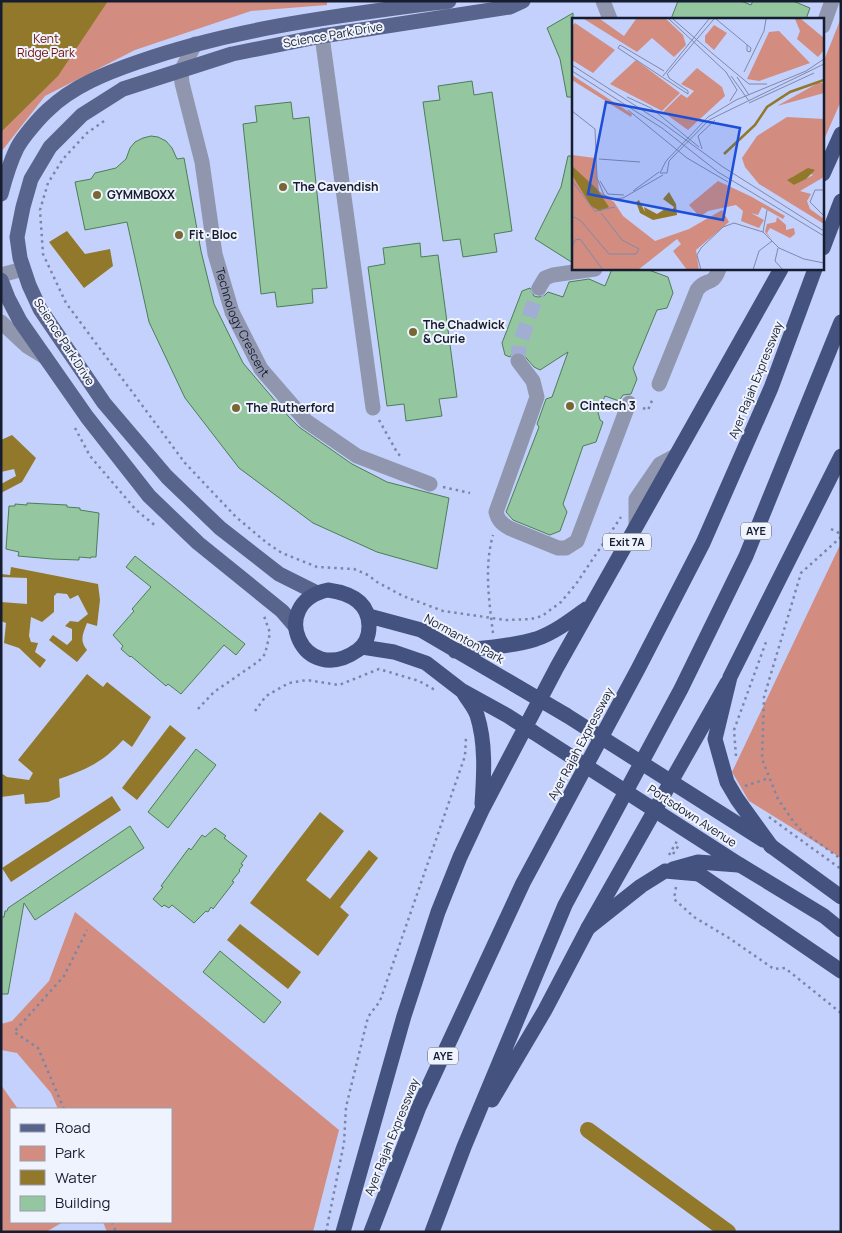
<svg xmlns="http://www.w3.org/2000/svg" width="842" height="1233" font-family="Manrope,sans-serif">
  <rect width="100%" height="100%" fill="#c3d1fc"/>
  <!-- green -->
  <path fill="#d28d80" d="M1,1H327V5L251,11L135,50L45,96L1,152Z
    M841,18V101L823,142V63Z
    M841,543V858L749,801L732,772Z
    M75,912L339,1130L313,1232H107L103,1222H171V1109H58L51,1093L17,1053L1,1050V1024L12,1021L49,981Z
    M1,1085L18,1109H11V1222H63L46,1232H1Z"/>
  <!-- water -->
  <path fill="#91782b" d="M1,1H108L58,76L1,132Z
    M67,231L85,254L110,249L113,266L84,288L49,242Z
    M12,435L36,458L22,482L1,493V484L16,476L14,469L1,472V440Z
    M11,567L98,584L100,600L97,626L87,623C83,634 79,640 87,650L77,662L49,640L53,635L67,645L72,640V629L65,626L70,621L78,622L88,614L78,595L70,599L67,594L57,593L54,596V612L42,622L31,617L29,636L31,642L38,643L35,652L46,660L40,668L19,648L4,643L6,623L1,621V602L27,604V578L1,577V574L10,575Z
    M87,674L103,687L107,682L151,717L132,747L123,740C102,763 87,769 59,779L60,797L48,802L25,804L24,794L1,797V773L7,777L29,780L33,773L18,760Z
    M170,725L186,738L137,800L122,788Z
    M112,796L121,810L11,882L2,868Z
    M320,812L344,831L306,880L330,899L369,850L378,858L340,907L349,915L318,956L250,903Z
    M240,924L301,972L288,989L227,940Z"/>
  <g fill="none" stroke-linecap="round" stroke-linejoin="round">
    <!-- canal -->
    <path stroke="#91782b" stroke-width="16" d="M588,1130L728,1232"/>
  </g>
  <!-- building -->
  <path fill="#94c79f" stroke="#4d7d58" d="M678,1H741L751,5L753,1H793L810,8L806,19H671Z
    M573,13V97H567L560,59L547,28Z
    M472,81L474,95L492,92L512,231L494,234L497,252L463,257L460,239L443,241L423,102L440,100L438,86Z
    M291,102L293,119L309,117L327,288L312,289L313,303L277,307L275,292L261,294L243,124L257,122L255,106Z
    M151,136L158,137L166,141L172,148L177,159L184,158L201,251L214,304L243,363L289,417L299,427L352,464L387,482L449,498L437,569L377,552L313,523L239,468L185,398L149,322L127,222L85,230L75,182L91,179L95,173L116,168L126,159L130,148L135,142L143,138Z
    M568,156H573V263L535,239L561,187Z
    M420,243L421,257L438,255L457,397L439,399L442,416L406,421L404,404L387,406L368,267L385,264L383,248Z
    M612,269H646L668,277L673,293L667,308L657,310L633,368L637,379L631,394L623,395L619,401L605,396L598,412L600,420L603,422L596,442L583,446L563,504L567,512L560,531L550,535L513,520L506,512L539,427L537,424L546,399L552,397L568,352L540,370L534,367L521,352L513,353L510,357L505,355L502,343L522,291L530,288L534,296L538,297L544,296L548,292L563,297L569,282L589,279L605,286Z
    M27,503L67,505V507L80,508V510L99,513L96,557H91V558L79,557V560L52,559L18,556L19,552L6,549L9,506H15V504L27,505Z
    M135,556L245,644L236,655L224,645L181,694L168,684L166,686L131,656L130,657L121,649L123,646L113,635L134,611L132,609L151,587L126,567Z
    M196,749L216,765L168,828L148,812Z
    M130,826L144,848L35,920L24,903L8,994H1V917H4L5,911H7L8,908Z
    M215,828L226,836L224,838L247,856L241,864L243,865L239,870L240,871L232,881L234,882L213,909L211,907L208,912L206,911L194,923L172,905L169,908L164,905L162,907L153,899L163,887L161,886L189,848L191,850L202,835L205,837Z
    M220,951L281,1002L264,1023L203,972Z"/>
  <g fill="none" stroke-linecap="round" stroke-linejoin="round">
    <!-- minor-tunnel -->
    <path stroke="#a1add3" stroke-width="15" stroke-dasharray="15 8" stroke-linecap="butt" d="M518,361L519,346L539,288"/>
    <!-- path -->
    <path stroke="#7b86a7" stroke-width="2.5" stroke-dasharray="2.5 4" stroke-linecap="butt" d="M104,121L87,133L63,159L48,183L40,210L43,254L66,303L185,463L236,517L267,543L282,553L317,567L354,569L368,575L377,582L403,596L443,611L506,620L531,619L542,616L561,602L576,584L621,517
      M643,408L648,410L653,398
      M379,420L398,454L401,456
      M75,428L90,456L136,510L157,527
      M443,487L470,493
      M831,529L841,534
      M841,537L801,573L764,697L762,759L778,799L793,821L801,830L841,859
      M493,633C489,600 484,567 493,535
      M198,709L214,692L259,661L265,654L270,633L264,616
      M255,711L266,696L289,683L307,680L339,685L379,669L419,681L435,690
      M736,756L734,730L766,642
      M745,786L769,778
      M769,817L841,869
      M673,854L679,845
      M669,855L677,841
      M676,887L674,899L694,917L729,938L774,969L785,968L841,1013
      M64,1109L38,1048L14,1032L64,976L87,930
      M112,1222L116,1232
      M326,1232L344,1143L346,1107L368,1017L380,1001L465,756L466,737"/>
    <!-- minor -->
    <g stroke="#8f96ad" stroke-width="15">
      <path d="M603,1L610,19"/>
      <path d="M823,26L832,1"/>
      <path d="M322,36L373,408"/>
      <path id="s1" d="M181,71L182,83L202,162L215,254L232,312L261,369L306,421L357,456L430,484"/>
      <path d="M181,71L195,44"/>
      <path d="M1,275L23,269"/>
      <path d="M539,288L545,278L553,275L595,269"/>
      <path d="M1,322L27,346L45,357"/>
      <path d="M518,361L533,381L537,397L496,512C498,520 501,523 509,528L558,548H566L577,541L629,403"/>
      <path d="M659,384L697,290C706,277 712,288 719,269"/>
      <path d="M636,525V499L660,464L675,456"/>
    </g>
    <!-- major -->
    <path stroke="#58648c" stroke-width="15" d="M1,194C5,179 10,162 17,148C22,138 40,117 48,110C73,86 106,73 138,62C238,27 344,15 449,1
      M1,280L8,298L20,321L87,417L149,496L198,543L282,611L295,626
      M315,592L279,574L220,528L167,477L104,403L40,309L29,285L20,258L17,237L23,207L31,179L50,147L82,115L123,89L232,54L322,36L510,7L523,1"/>
    <!-- highway -->
    <path stroke="#44527f" stroke-width="15" d="M823,174L841,134
      M823,248L841,201
      M328,590C350,593 369,602 369,626C369,635 366,644 358,650C303,689 266,603 328,590Z
      M369,616L421,630L566,715
      M362,647L394,652L426,663L461,690L508,716L533,732
      M455,651C481,648 510,647 536,639C554,633 571,620 586,609
      M463,692C467,699 474,707 477,715C486,743 484,775 482,804
      M771,846L841,897
      M740,865L824,916L841,930
      M699,874L841,971
      M492,1100L545,1010L588,928L727,683
      M343,1232L404,1016L438,912L460,857L482,810L557,667L781,269
      M371,1232L419,1107L523,883L638,669L703,543L771,388L815,269
      M432,1232L464,1147L565,905L681,689L746,556L841,322"/>
    <!-- highway-bridge -->
    <path stroke="#44527f" stroke-width="15" d="M566,715L763,840
      M533,732L740,865
      M771,846L737,799L727,782L715,739L730,677L841,456
      M673,869L698,862L738,865
      M588,928L641,886L665,871L699,874"/>
  </g>
  <!-- markers -->
  <g fill="#786735" stroke="#eff3fe" stroke-width="2">
    <circle cx="283" cy="187" r="5"/>
    <circle cx="97" cy="195" r="5"/>
    <circle cx="179" cy="235" r="5"/>
    <circle cx="413" cy="332" r="5"/>
    <circle cx="570" cy="406" r="5"/>
    <circle cx="236" cy="408" r="5"/>
  </g>
  <g text-anchor="middle" stroke-width="4" stroke-linejoin="round" paint-order="stroke">
    <!-- shield labels -->
    <g fill="#eff3fe" stroke="#585d6e" stroke-width="1">
      <rect x="741" y="522.5" width="30" height="17" rx="4"/>
      <rect x="603" y="533.5" width="48" height="17" rx="4"/>
      <rect x="428" y="1047.5" width="30" height="17" rx="4"/>
    </g>
    <g font-size="11" font-weight="bold" fill="#171d30">
      <text x="756" y="535">AYE</text>
      <text x="627" y="546">Exit 7A</text>
      <text x="443" y="1060">AYE</text>
    </g>
    <!-- street labels -->
    <g font-size="12" fill="#171d30" stroke="#eff3fe">
      <text transform="translate(333 35) rotate(-10)" y="4">Science Park Drive</text>
      <text dy="4" stroke="none"><textPath href="#s1" startOffset="260">Technology Crescent</textPath></text>
      <text transform="translate(64 342) rotate(57)" y="4">Science Park Drive</text>
      <text transform="translate(756 380) rotate(-68)" y="4">Ayer Rajah Expressway</text>
      <text transform="translate(464 639) rotate(29)" y="4">Normanton Park</text>
      <text transform="translate(581 744) rotate(-62)" y="4">Ayer Rajah Expressway</text>
      <text transform="translate(692 816) rotate(33)" y="4">Portsdown Avenue</text>
      <text transform="translate(392 1137) rotate(-68)" y="4">Ayer Rajah Expressway</text>
    </g>
    <!-- park labels -->
    <g font-size="12" fill="#6e1005" stroke="#eff3fe">
      <text x="46" y="43">Kent<tspan x="46" dy="14">Ridge Park</tspan></text>
    </g>
    <!-- poi labels -->
    <g font-size="12" font-weight="bold" fill="#171d30" stroke="#eff3fe" text-anchor="start">
      <text x="293" y="191">The Cavendish</text>
      <text x="107" y="199">GYMMBOXX</text>
      <text x="189" y="239">Fit · Bloc</text>
      <text x="423" y="329">The Chadwick<tspan x="423" dy="14">&amp; Curie</tspan></text>
      <text x="580" y="410">Cintech 3</text>
      <text x="246" y="412">The Rutherford</text>
    </g>
  </g>
  <!-- overview -->
  <g transform="translate(572 18)">
    <rect width="252" height="252" fill="#c3d1fc"/>
    <path d="M12,1H28L52,18L64,1H94L111,17L114,27L102,39L80,20L65,34ZM223,1H229L252,20V32L246,39L225,21L228,13ZM3,5L43,32L21,55L0,42V8ZM142,7L155,15L142,32L133,24V18ZM207,13L238,45L187,63L175,61L197,14ZM64,42L108,75L90,93L38,66ZM125,50L150,69L153,78L116,112L91,94L109,76L115,80L122,73L109,66ZM0,57L60,96L59,99L0,62ZM246,65H252V75L205,88ZM215,99L252,101V159L228,173L239,176L235,183L238,191L252,201V206L187,166L173,149L170,140L185,118ZM232,153L241,157L222,167L220,159ZM0,137L23,140L27,173L42,184L51,198L83,223L117,211L150,192L157,204L124,232L127,252H115L101,233L109,226L105,221L66,252H0ZM146,163L180,179L213,198L211,201L190,189L186,197L179,195L192,202L187,210L169,203L171,193L164,187L136,193L128,199L117,187ZM205,199L214,207V212L222,210L223,216L218,220L198,210L195,215L200,222L193,214L195,206L204,204Z" fill="#d28d80" fill-rule="evenodd"/>
    <path d="M0,148L25,171L37,189L28,193L19,188L0,157ZM236,150L243,152L234,161L222,167L215,162ZM97,174L104,186L105,197L81,202L68,195L64,184L67,182L73,194L72,189L85,196L93,191L100,192L102,189L91,181Z" fill="#91782b"/>
    <path fill="none" stroke="#91782b" stroke-width="2.5" d="M152,136L183,107L195,89L218,74L252,62"/>
    <path fill="none" stroke="#7e89aa" stroke-width="1" d="M97,1L154,54M101,1L141,36M144,1L179,30L178,34L175,33V27M48,27L46,30L116,76V73L97,60L95,55M48,27L92,53M141,36L177,66H195M252,41L234,53L164,82L136,99L94,143L88,155H95L97,143L137,102L252,46M0,47L92,106L151,149L252,213M0,53L90,110L146,154L252,218M154,54L165,72L158,83M172,54L192,13L194,1M96,55L142,1M91,58L137,1M159,58L177,83M165,59L177,77M55,79L79,90L127,129M177,85L242,55M56,92L115,140L156,164M0,93L23,111L25,160L32,177L41,181L51,180L91,157M130,131L126,118L143,102M27,141L68,144M0,163L23,193L43,189M28,163L36,176L52,177M252,172H243L238,184L252,198M61,173L87,154M0,198L9,203L37,236H64L67,231L50,222L29,195M191,214L195,192M0,230L3,222L8,221L31,252M206,230L203,243L211,252M129,252L125,237L129,230L151,209L162,205L191,214L207,230L232,241L252,245M181,252L187,233L200,223"/>
    <path fill="#1d4ed8" fill-opacity="0.15" stroke="#1d4ed8" stroke-width="2.5" d="M34,84L168,110L151,202L16,176Z"/>
    <rect width="252" height="252" fill="none" stroke="#171d30" stroke-width="2.5"/>
  </g>
  <!-- border -->
  <rect width="842" height="1233" fill="none" stroke="#171d30" stroke-width="5"/>
  <!-- legend -->
  <rect x="10" y="1108" width="162" height="115" fill="#eff3fe" stroke="#999dac"/>
  <rect x="20" y="1124" width="25" height="8" fill="#58648c" stroke="#999dac"/>
  <text x="55" y="1133" font-size="15" fill="#171d30">Road</text>
  <rect x="20" y="1146" width="25" height="15" fill="#d28d80" stroke="#999dac"/>
  <text x="55" y="1158" font-size="15" fill="#171d30">Park</text>
  <rect x="20" y="1170" width="25" height="15" fill="#91782b" stroke="#999dac"/>
  <text x="55" y="1183" font-size="15" fill="#171d30">Water</text>
  <rect x="20" y="1196" width="25" height="15" fill="#94c79f" stroke="#999dac"/>
  <text x="55" y="1208" font-size="15" fill="#171d30">Building</text>
</svg>
